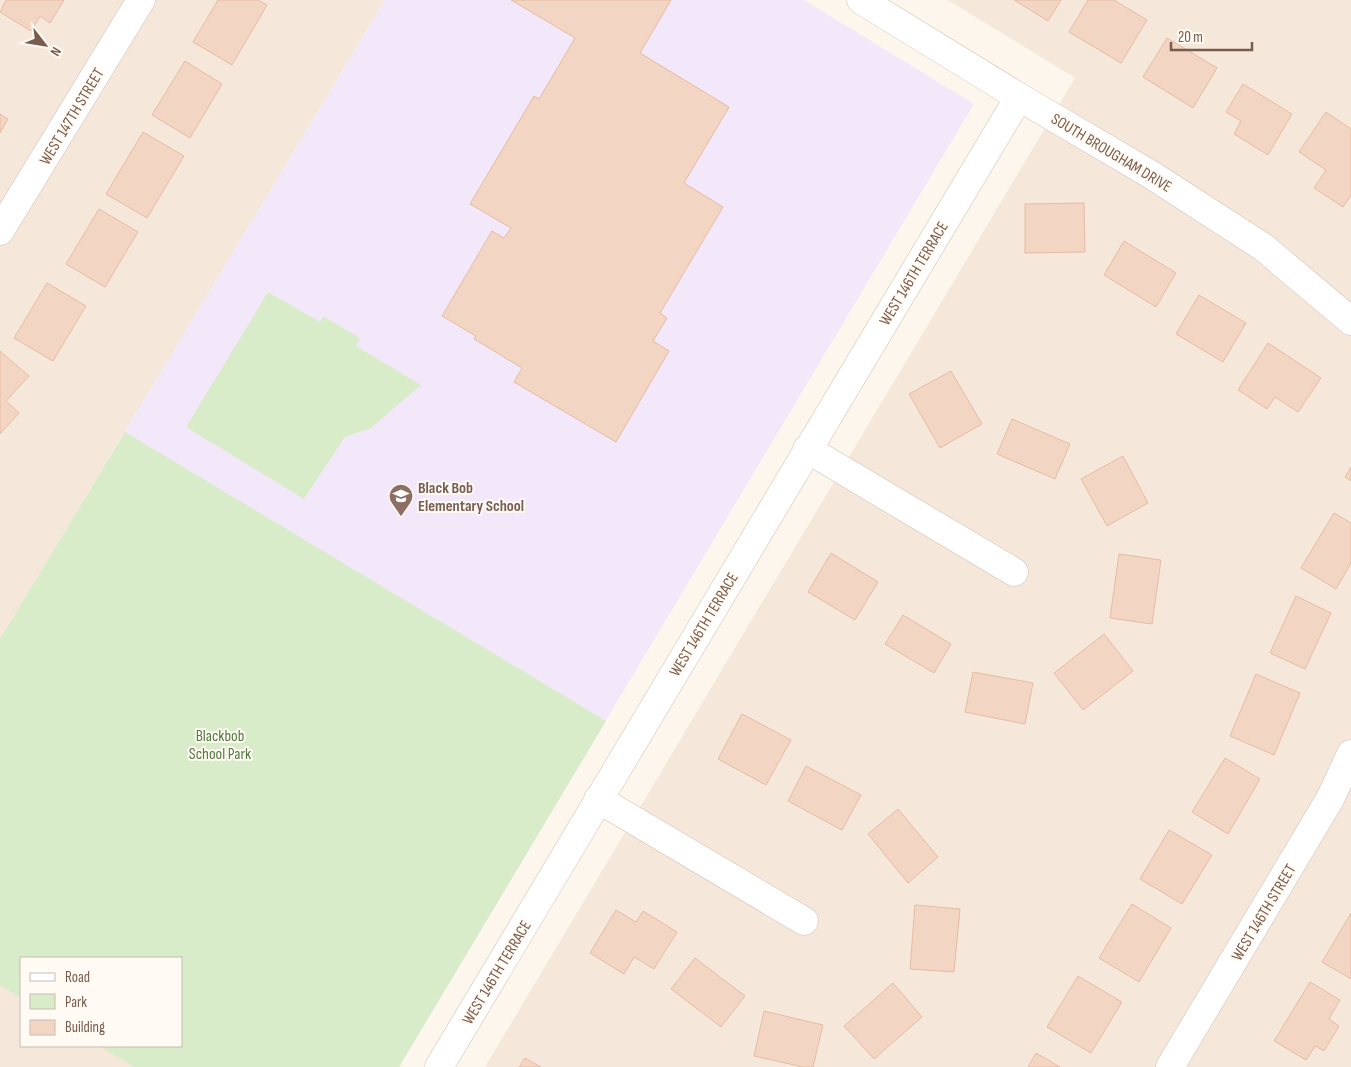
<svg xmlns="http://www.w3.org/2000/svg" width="1351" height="1067" font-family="'Sofia Sans Condensed',sans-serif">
  <rect width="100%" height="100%" fill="#fdf6ec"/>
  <!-- residential -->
  <path fill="#f5e8da" d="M0,0H385L0,639Z
    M948,0H1351V1067H485L1075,78Z
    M0,985L21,998V1046H99L134,1067H0Z"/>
  <!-- education -->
  <path fill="#f3e8fa" d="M385,0H804L974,104L399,1067H134L99,1046H181V958H21V998L0,985V639Z"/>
  <!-- green -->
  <path fill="#d8ecc9" d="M268,292L320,322L323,316L360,338L356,346L421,385L371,428L345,437L304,499L186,427Z
    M125,432L606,721L399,1067H134L99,1046H181V958H21V998L0,985V639Z"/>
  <!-- building -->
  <path fill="#f3d5c3" stroke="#e6bba3" d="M6,0H64L50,23L40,16L31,31L0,12Z
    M218,0H258L267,5L232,65L193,42Z
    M511,0H671L640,53L729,107L684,183L723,207L660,313L667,318L653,341L669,351L616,442L514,382L522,368L474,339L476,336L442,316L492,231L504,238L511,228L470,204L534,96L539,99L575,38Z
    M1014,0H1061L1048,21Z
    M1088,0H1114L1147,20L1121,63L1069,32Z
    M1167,38L1217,68L1193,108L1143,77Z
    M185,61L222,84L190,138L152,115Z
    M1243,84L1292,114L1268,155L1234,134L1241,121L1226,112Z
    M1326,112L1351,129V195L1343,207L1314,188L1326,170L1299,152Z
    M0,114L8,119L0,133Z
    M143,132L184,156L147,218L106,194Z
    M1084,203L1085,252L1025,253V204Z
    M99,209L138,232L105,287L66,264Z
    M1124,241L1176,273L1156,307L1104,275Z
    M47,283L86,306L53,361L14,338Z
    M1199,295L1246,323L1223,362L1176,334Z
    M1268,343L1321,378L1298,412L1275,397L1267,409L1238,390Z
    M0,351L29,376L6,401L19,413L0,434Z
    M951,371L982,424L940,448L909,394Z
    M1012,419L1070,444L1055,479L997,454Z
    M1123,456L1148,503L1107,526L1081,479Z
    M1351,467V481L1345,477Z
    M1334,513L1351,523V563L1336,589L1301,568Z
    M831,553L878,582L855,620L808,592Z
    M1119,554L1161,560L1152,624L1110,618Z
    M1296,596L1331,613L1305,669L1270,653Z
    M903,615L951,644L934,673L885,644Z
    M1104,634L1133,671L1083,710L1054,673Z
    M973,672L1033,683L1025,724L965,712Z
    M1256,674L1300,693L1274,755L1230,736Z
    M742,714L791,740L766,785L718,759Z
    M1225,758L1260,779L1228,834L1192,812Z
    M806,766L861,795L842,830L788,801Z
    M898,809L938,857L908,883L868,834Z
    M1169,830L1212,855L1182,904L1140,879Z
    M1132,904L1171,928L1139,982L1099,958Z
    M915,905L960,909L954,972L910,969Z
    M616,910L636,922L643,911L677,932L654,969L634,957L624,974L590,953Z
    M1351,913V979L1322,962Z
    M695,958L745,996L721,1027L671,989Z
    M1078,976L1122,1002L1091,1053L1047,1027Z
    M1310,982L1340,1000L1329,1019L1339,1026L1324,1051L1315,1046L1306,1060L1274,1041Z
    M893,983L922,1017L874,1059L844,1026Z
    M764,1011L823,1025L813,1067H803L754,1056Z
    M1036,1053L1060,1067H1028Z
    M525,1058L541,1067H519Z"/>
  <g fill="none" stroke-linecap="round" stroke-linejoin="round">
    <defs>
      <path id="minor" d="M861,0L1019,97L1150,174L1263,247L1351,321
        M0,231L141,0
        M807,449L1014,572
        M598,799L804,921
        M439,1067L1019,97
        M1170,1067L1330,799L1351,754"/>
    </defs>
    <!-- minor casing -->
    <use href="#minor" stroke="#d1beb0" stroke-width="29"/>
    <!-- minor -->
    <use href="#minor" stroke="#fff" stroke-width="28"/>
  </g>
  <!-- icons -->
  <defs>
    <symbol id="school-pin" viewBox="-11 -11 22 30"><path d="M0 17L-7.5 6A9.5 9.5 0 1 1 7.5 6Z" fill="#8d6e63" stroke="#fffaf3"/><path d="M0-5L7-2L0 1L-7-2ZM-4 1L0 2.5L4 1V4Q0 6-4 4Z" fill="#fff"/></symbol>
  </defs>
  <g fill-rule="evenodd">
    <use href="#school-pin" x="387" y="482" width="28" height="38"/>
  </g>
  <g text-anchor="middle" stroke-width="4" stroke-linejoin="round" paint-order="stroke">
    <!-- street labels -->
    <g font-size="16" fill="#7a5c4d" stroke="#fffaf3">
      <text transform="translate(71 116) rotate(-59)" y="6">WEST 147TH STREET</text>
      <text transform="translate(1112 152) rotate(31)" y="6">SOUTH BROUGHAM DRIVE</text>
      <text transform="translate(913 273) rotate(-59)" y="6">WEST 146TH TERRACE</text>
      <text transform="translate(703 624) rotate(-59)" y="6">WEST 146TH TERRACE</text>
      <text transform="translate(1263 912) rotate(-59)" y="6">WEST 146TH STREET</text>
      <text transform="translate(496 972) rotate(-59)" y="6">WEST 146TH TERRACE</text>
    </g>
    <!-- education labels -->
    <g font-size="16" font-weight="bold" fill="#785e54" stroke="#fffaf3" text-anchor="start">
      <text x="418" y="493">Black Bob<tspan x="418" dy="18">Elementary School</tspan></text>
    </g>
    <!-- park labels -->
    <g font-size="16" fill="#537a41" stroke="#fffaf3">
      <text x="220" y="741">Blackbob<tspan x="220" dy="18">School Park</tspan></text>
    </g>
  </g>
  <!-- legend -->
  <rect x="20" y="957" width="162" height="90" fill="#fffaf3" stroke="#cabbb1"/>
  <rect x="30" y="973" width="25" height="8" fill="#ffffff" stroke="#cabbb1"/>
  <text x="65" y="982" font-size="15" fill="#7a5c4d">Road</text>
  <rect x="30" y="994" width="25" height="15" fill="#d8ecc9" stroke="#cabbb1"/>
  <text x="65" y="1007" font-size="15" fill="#7a5c4d">Park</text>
  <rect x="30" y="1020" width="25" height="15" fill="#f3d5c3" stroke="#cabbb1"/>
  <text x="65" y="1032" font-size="15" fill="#7a5c4d">Building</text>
  <!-- north arrow -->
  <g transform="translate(45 45) rotate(121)" stroke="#fffaf3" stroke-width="4" paint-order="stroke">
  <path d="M0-4L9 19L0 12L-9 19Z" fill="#7a5c4d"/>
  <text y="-8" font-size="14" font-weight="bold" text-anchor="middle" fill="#7a5c4d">N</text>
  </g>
  <!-- scale -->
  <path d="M1171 42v8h81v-8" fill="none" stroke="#7a5c4d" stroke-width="2.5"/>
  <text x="1178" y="42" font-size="15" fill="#7a5c4d" stroke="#fffaf3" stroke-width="4" paint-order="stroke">20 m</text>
</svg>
